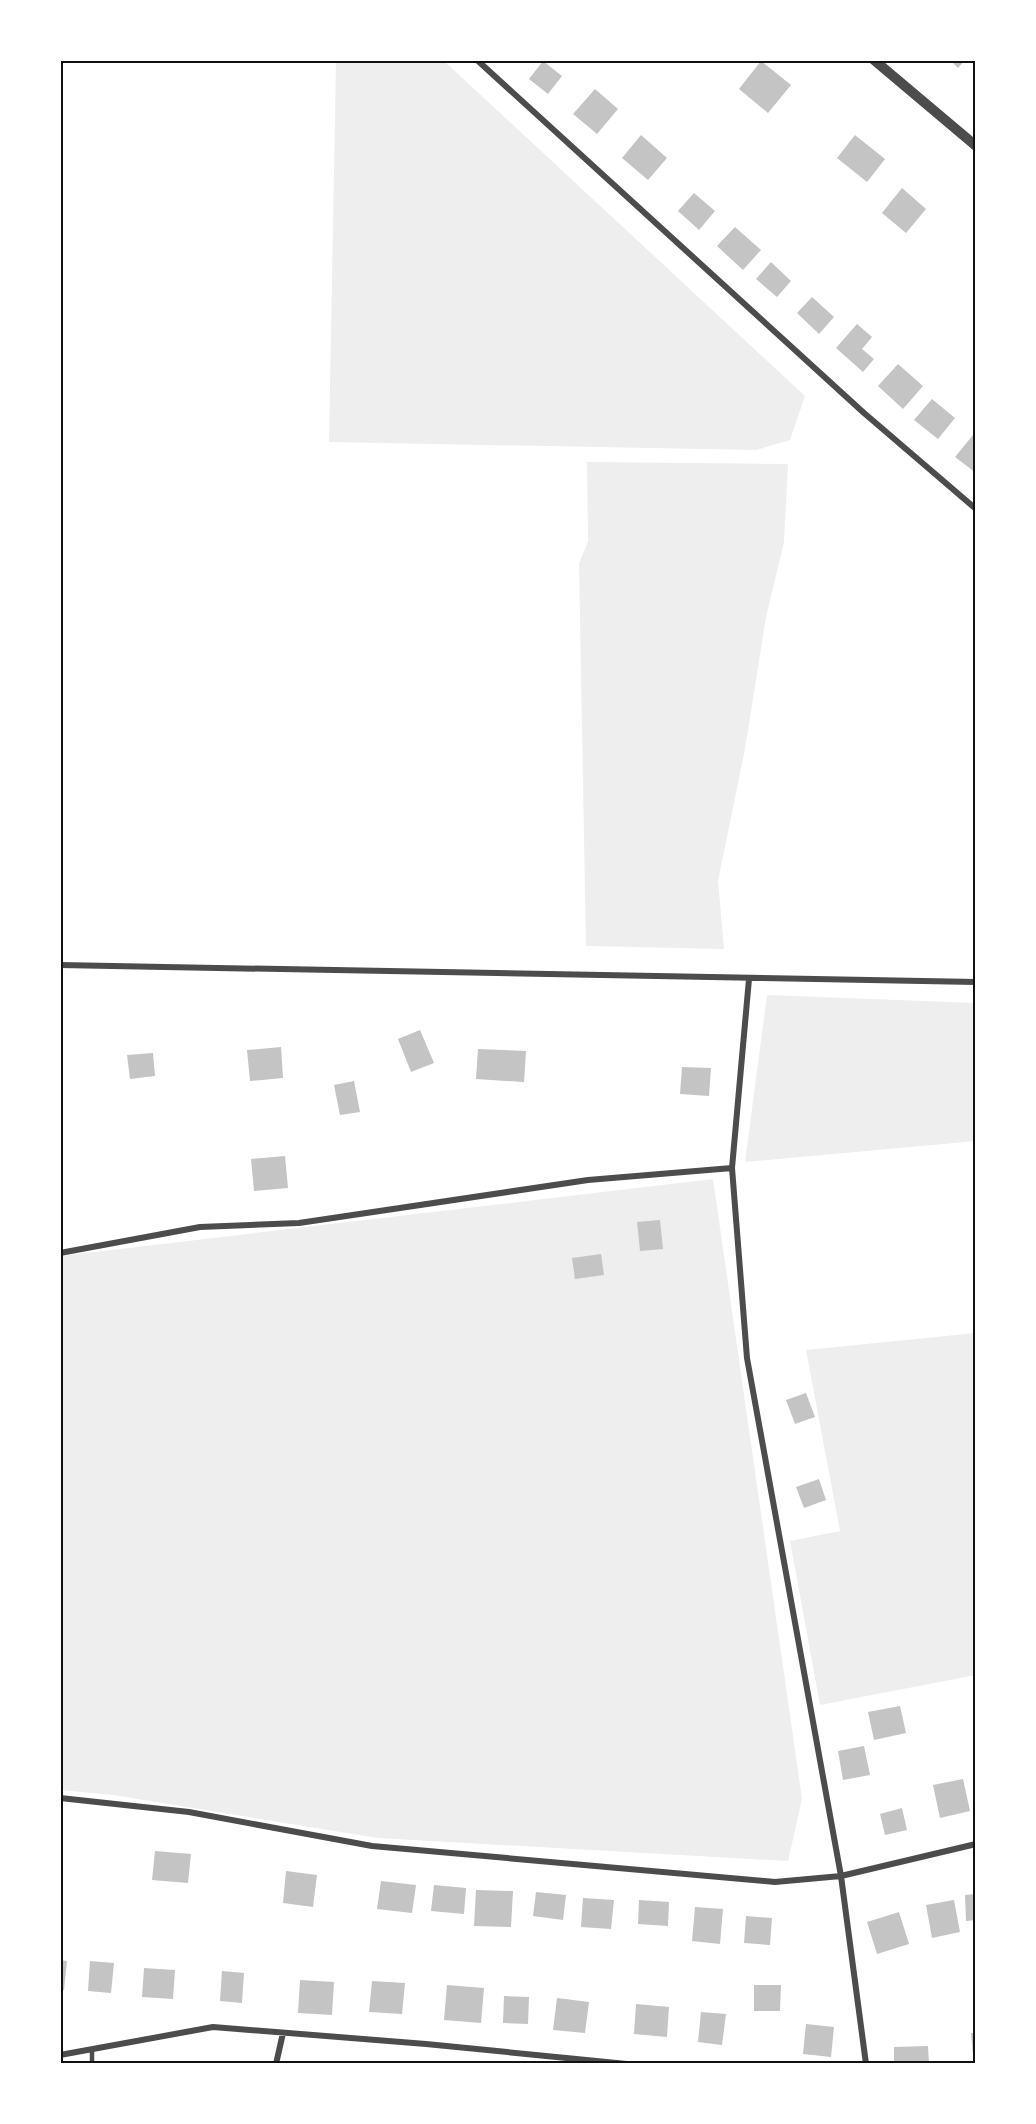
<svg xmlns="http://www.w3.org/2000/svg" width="1036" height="2124" font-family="'DM Sans',sans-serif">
  <rect width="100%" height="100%" fill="#fff"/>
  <!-- green -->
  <path fill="#eee" d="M336,60H443L805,396L790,440L756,450L329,442Z
    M587,462L788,464L784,542L766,617L745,749L718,881L724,949L586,946L579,564L588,541Z
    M767,995L976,1003V1141L745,1162Z
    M713,1179L802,1799L788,1861L378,1838L113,1795L60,1790V1256Z
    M976,1333V1675L820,1705L790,1541L840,1531L806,1350Z"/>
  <!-- building -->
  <path fill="#c4c4c4" d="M950,60H965L958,68Z
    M543,61L562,76L548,94L529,79Z
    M761,61L791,85L768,113L739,89Z
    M595,89L618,109L597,134L573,114Z
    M641,135L667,158L648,180L622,158Z
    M855,135L885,159L867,182L837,158Z
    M902,188L926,209L906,233L882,213Z
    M694,193L715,211L699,230L678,211Z
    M735,227L761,250L743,270L717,246Z
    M771,262L791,281L777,297L756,279Z
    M812,297L834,317L819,334L797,313Z
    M857,324L872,337L862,349L874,359L863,372L836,348Z
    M898,364L923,386L903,409L878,386Z
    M932,399L955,418L938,439L914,420Z
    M973,435L976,437V473L955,457Z
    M420,1030L434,1063L411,1072L398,1039Z
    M281,1047L283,1078L250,1081L247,1050Z
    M478,1049L526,1051L524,1082L476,1079Z
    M153,1053L155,1076L130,1079L127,1055Z
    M682,1067L711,1068L709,1096L680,1094Z
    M354,1081L360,1112L340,1115L334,1085Z
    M285,1156L288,1188L254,1191L251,1159Z
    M660,1220L663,1249L640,1251L637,1222Z
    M601,1254L604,1275L575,1279L572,1258Z
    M806,1393L815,1417L795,1424L786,1400Z
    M819,1479L826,1500L804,1508L796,1487Z
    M900,1706L906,1733L874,1740L868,1712Z
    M864,1746L870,1775L843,1780L838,1751Z
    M963,1779L970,1811L940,1818L933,1785Z
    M902,1808L907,1830L885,1835L880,1814Z
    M155,1851L191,1854L188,1883L152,1880Z
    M286,1871L317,1875L313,1907L283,1903Z
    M381,1881L416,1885L412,1913L377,1909Z
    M434,1885L466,1888L464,1914L431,1911Z
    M476,1890L513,1891L511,1927L474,1926Z
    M536,1892L566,1895L563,1920L533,1916Z
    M976,1894V1920L966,1921L965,1895Z
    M583,1898L614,1900L611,1929L581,1927Z
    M639,1900L669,1902L668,1926L638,1924Z
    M954,1900L960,1932L932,1938L926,1905Z
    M695,1907L723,1909L720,1944L692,1941Z
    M899,1912L909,1944L877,1954L867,1922Z
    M746,1916L772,1918L770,1945L744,1943Z
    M60,1960L67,1961L64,1990H60Z
    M90,1961L114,1963L111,1993L88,1991Z
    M144,1968L175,1970L173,1999L142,1997Z
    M222,1971L244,1973L242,2003L220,2001Z
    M300,1980L334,1982L332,2015L298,2013Z
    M372,1981L405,1983L402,2014L369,2012Z
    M447,1985L484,1988L481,2023L444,2020Z
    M754,1985H781L780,2011H754Z
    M504,1996L529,1997L528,2024L503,2023Z
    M557,1998L589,2002L585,2033L553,2030Z
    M636,2004L669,2007L667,2037L634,2034Z
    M701,2012L726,2014L722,2045L698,2042Z
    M806,2024L834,2027L831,2057L803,2054Z
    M971,2033H976V2055L973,2056Z
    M928,2046L929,2064H894V2047Z"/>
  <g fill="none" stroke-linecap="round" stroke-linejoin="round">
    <!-- service -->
    <path stroke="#4c4c4c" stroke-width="4.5" d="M92,2064V2049"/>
    <!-- minor -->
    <path stroke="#4c4c4c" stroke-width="6" d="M477,60L864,413L976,509
      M60,965L976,982
      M749,979L732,1168L747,1358L841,1876L866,2064
      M60,1253L200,1227L299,1223L588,1180L732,1168
      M60,1798L189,1812L372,1846L775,1882L841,1876L976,1844
      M60,2055L213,2027L426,2044L627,2064
      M276,2064L283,2033"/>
    <!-- tertiary -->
    <path stroke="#4c4c4c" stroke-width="10" d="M874,60L976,146"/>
  </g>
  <!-- border -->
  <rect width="1036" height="2124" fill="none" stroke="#ffffff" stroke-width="123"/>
  <rect x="62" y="62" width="912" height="2000" fill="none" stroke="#111" stroke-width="2"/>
</svg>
